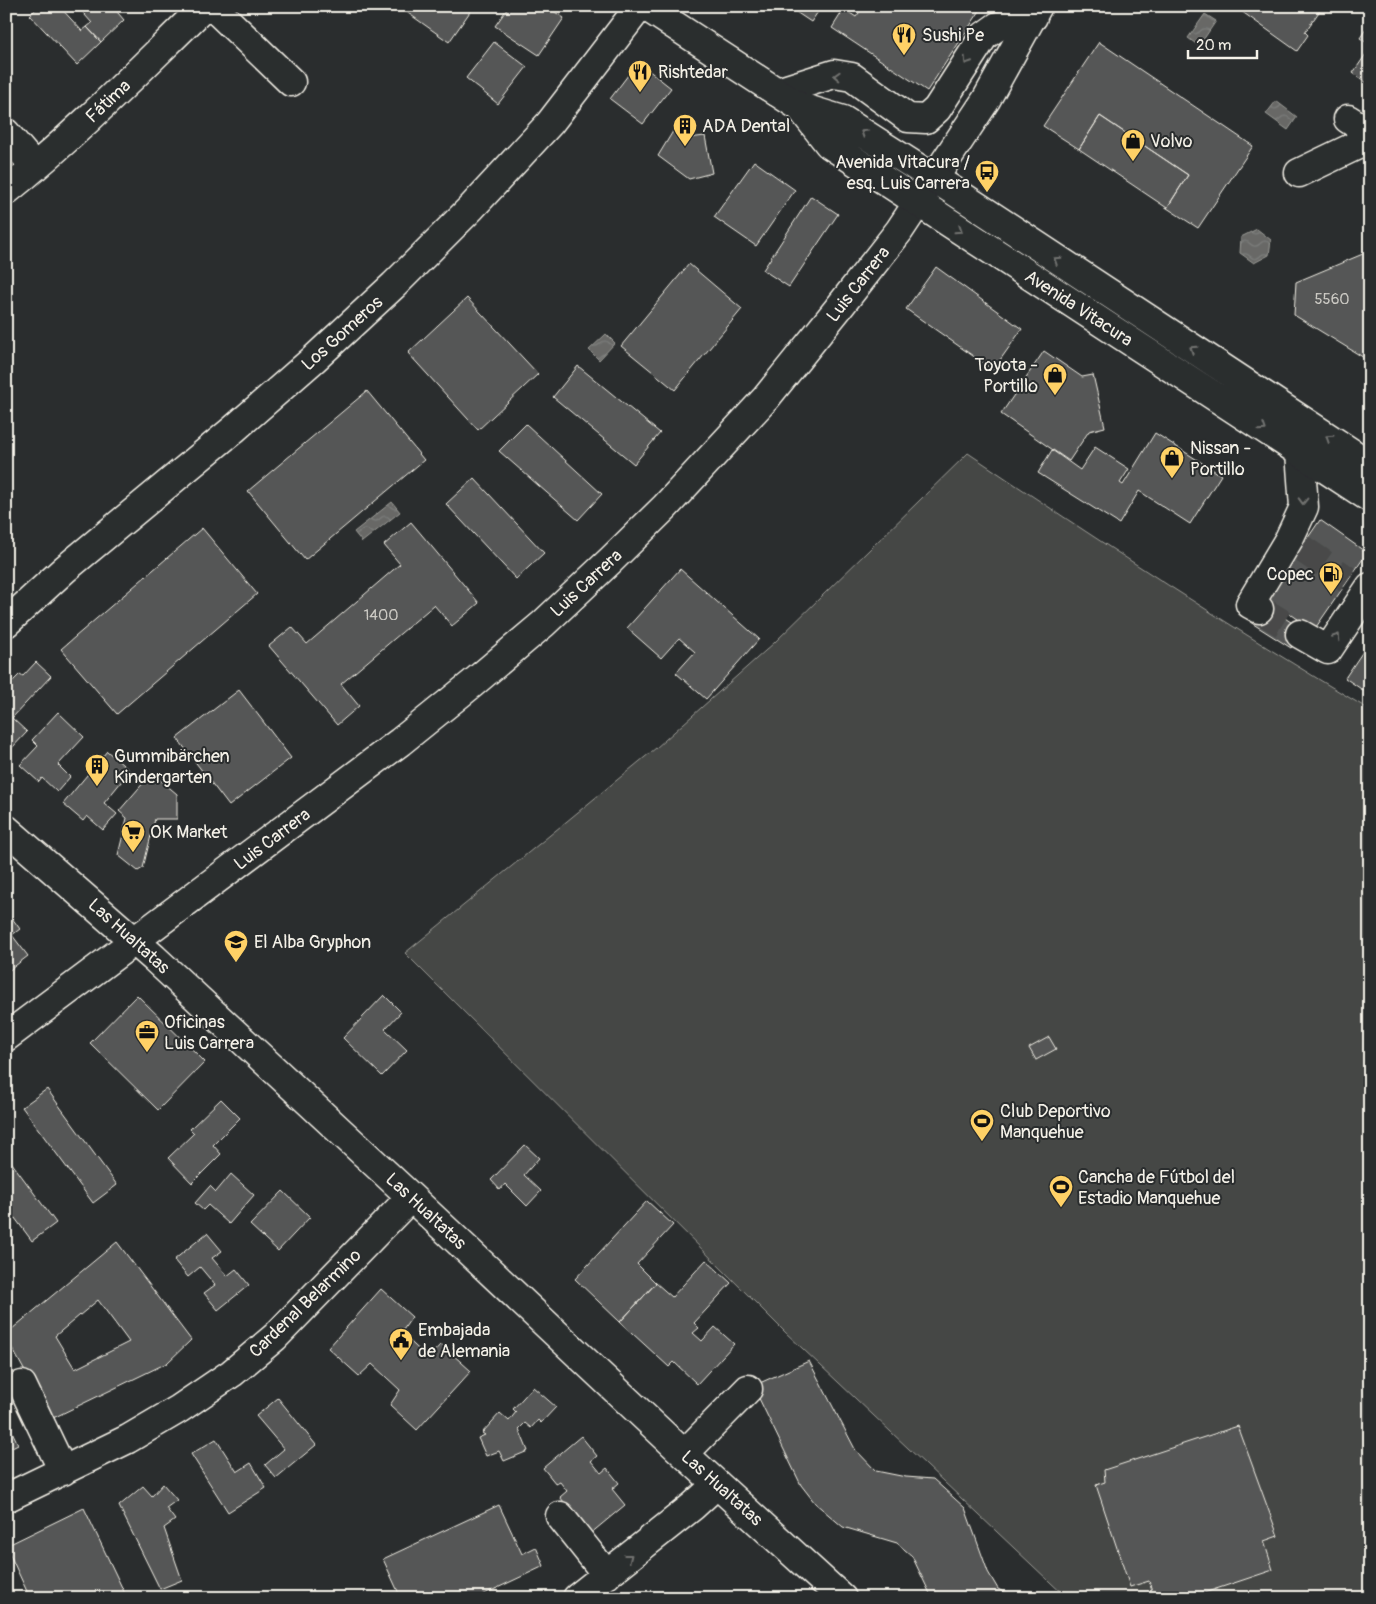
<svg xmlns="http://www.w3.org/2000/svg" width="1376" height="1604" font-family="Pangolin,sans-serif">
  <defs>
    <pattern id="water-waves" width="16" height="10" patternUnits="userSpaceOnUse" patternTransform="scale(1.25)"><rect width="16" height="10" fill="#676866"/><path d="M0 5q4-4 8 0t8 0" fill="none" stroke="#7d7e7c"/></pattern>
  </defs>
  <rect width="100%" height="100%" fill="#2a2d2e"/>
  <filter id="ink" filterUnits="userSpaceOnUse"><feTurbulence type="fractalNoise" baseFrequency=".02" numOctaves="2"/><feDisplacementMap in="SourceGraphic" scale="10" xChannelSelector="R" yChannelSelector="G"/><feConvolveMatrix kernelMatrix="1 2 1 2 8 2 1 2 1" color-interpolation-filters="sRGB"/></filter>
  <g filter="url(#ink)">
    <!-- grass -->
    <path fill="#444645" stroke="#9c9c96" d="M968,453C1100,542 1233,629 1370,710V1598H1067L785,1332L405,953L544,840L656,748L774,643Z"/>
    <!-- water -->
    <path fill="url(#water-waves)" stroke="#9f9f9a" d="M1205,14L1216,21L1199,46L1188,38Z
      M1276,101L1297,117L1288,130L1266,114Z
      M1257,229L1271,240L1269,255L1254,263L1240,253L1241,237Z
      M606,334L615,343L599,360L589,350Z
      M392,502L400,512L362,542L354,532Z"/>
    <!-- building -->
    <path fill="#555756" stroke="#f4f1e8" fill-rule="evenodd" d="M39,6H59L82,31L87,27L101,42L77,65L30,15Z
      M77,6H112L124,20L101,42L87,27L92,23Z
      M398,6H474L449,42Z
      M509,6H546L564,18L539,55L495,26Z
      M787,6H822L811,22Z
      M864,6H983L927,91L832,28L844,9L856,17Z
      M1244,6H1323L1305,32L1308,35L1297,51L1241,11Z
      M1370,23V45L1360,38Z
      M494,42L527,67L498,104L466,78Z
      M1099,42L1253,146L1198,228L1167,208L1188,175L1100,116L1079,149L1043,126Z
      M1366,54L1370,57V85L1353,73Z
      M638,62L671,88L643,124L610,99Z
      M1100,116L1188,175L1167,208L1079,149Z
      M675,128L689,138L705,136L712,173L689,179L658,156Z
      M754,161L795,190L756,246L714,217Z
      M811,196L838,214L789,287L763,270Z
      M1370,251V357L1366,359L1294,315L1296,282Z
      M689,264L742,309L675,390L621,346Z
      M936,267L1022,329L993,370L906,309Z
      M467,298L538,374L478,430L408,353Z
      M1044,351L1082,377L1093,375L1105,427L1089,431L1069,461L1001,414Z
      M578,366L660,433L634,464L553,397Z
      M367,391L424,460L305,560L248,491Z
      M526,424L602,494L578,520L499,451Z
      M1155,433L1221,475L1190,524L1139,491L1119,524L1038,473L1052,450L1080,470L1095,447L1129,469L1120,483L1123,485Z
      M474,478L544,553L516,579L446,504Z
      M1320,520L1367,553L1314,630L1267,598Z
      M411,522L479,603L452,626L434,605L341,684L359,706L337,725L269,646L292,627L307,644L400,564L384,545Z
      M202,528L257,594L117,714L61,649Z
      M680,569L759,639L706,699L676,673L695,652L679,638L661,658L627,628Z
      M1262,603L1303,630L1291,648L1250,622Z
      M1370,641V695L1345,678Z
      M36,662L51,676L12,718L27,732L10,750L6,746V688L20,674L23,676Z
      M239,690L291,758L229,806L177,738Z
      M58,712L84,737L58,765L70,777L57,792L42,778L39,782L20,765L38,746L32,740Z
      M107,751L130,771L104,803L117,814L103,830L87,816L83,821L63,804Z
      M152,773L177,794V819H155L143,868L138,871L118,855L127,818L119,811Z
      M9,914L20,929L12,935L28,956L7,972L6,971V917Z
      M137,995L205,1062L158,1110L90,1043Z
      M384,995L401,1012L385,1029L407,1050L382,1076L343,1038Z
      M1049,1037L1056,1049L1036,1060L1029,1048Z
      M47,1089L117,1185L93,1203L22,1107Z
      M221,1099L240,1118L213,1145L221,1154L192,1183L168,1158L194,1133L190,1129Z
      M525,1145L539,1158L524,1175L541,1191L527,1206L505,1184L500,1190L491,1180Z
      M6,1155L56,1223L32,1241L6,1206Z
      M231,1174L254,1195L229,1224L208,1205L203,1210L195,1203L210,1186L216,1192Z
      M283,1191L310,1217L278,1251L250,1225Z
      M647,1201L673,1225L637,1264L656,1283L620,1322L575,1279Z
      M207,1233L222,1251L212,1258L227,1276L236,1269L249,1285L218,1310L204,1293L215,1285L200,1267L188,1277L174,1260Z
      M117,1242L191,1340L167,1363L51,1419L6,1337V1334ZM98,1300L129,1342L75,1369L55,1336Z
      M706,1260L731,1283L694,1323L699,1328L693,1333L702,1341L715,1327L734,1344L697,1384L674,1362L669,1367L620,1322L656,1283L672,1297Z
      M381,1289L412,1317L401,1333L428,1358L441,1344L471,1371L417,1430L390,1405L400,1390L372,1364L359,1376L328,1348Z
      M809,1361L855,1449L876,1471L906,1477L933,1479L965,1508L988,1572L998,1589L1014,1598H932L912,1556L897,1543L843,1527L815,1503L801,1485L753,1386Z
      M533,1387L556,1407L541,1423L538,1420L531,1428L525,1423L519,1429L528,1451L504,1461L499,1451L486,1456L478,1438L485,1435L482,1433L500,1413L509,1421L516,1412L513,1409Z
      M278,1398L316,1445L276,1478L265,1465L284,1449L256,1416Z
      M6,1419L18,1444L6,1450Z
      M1238,1426L1278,1536L1264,1541L1273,1570L1189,1598H1154L1149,1581L1130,1587L1096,1485L1105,1482L1104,1470Z
      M581,1436L597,1456L591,1461L601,1473L607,1468L619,1483L612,1489L625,1505L590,1534L560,1497L567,1491L560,1482L556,1484L543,1468Z
      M216,1439L237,1472L251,1463L266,1488L228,1512L191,1454Z
      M163,1484L177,1500L166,1508L175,1520L164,1528L182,1580L160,1589L119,1506L143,1486L152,1496Z
      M499,1505L522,1554L536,1547L544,1566L476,1598H401L383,1559Z
      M84,1508L127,1598H30L6,1546Z"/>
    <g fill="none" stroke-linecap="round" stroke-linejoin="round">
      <!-- minor-tunnel -->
      <path stroke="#484a4a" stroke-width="28" stroke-dasharray="28 14" stroke-linecap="butt" d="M1301,548L1348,580
        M1259,609L1300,634"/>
      <defs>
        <path id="minor" d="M212,6L291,82
          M777,92L834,74L852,77L908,118L926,119L937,109L984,36L998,26L1033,17
          M1348,119L1370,133
          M6,133L35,167
          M1299,173L1370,139
          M6,191C77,134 140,69 205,6
          M1259,609L1250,604L1289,539L1304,507L1300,452
          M6,623L65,569L234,429L314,359L394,285L472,207L550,123L640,6
          M1300,634L1328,650L1370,587
          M6,829L154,958L411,1197L684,1454L842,1598
          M6,1037L400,742L472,684L543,624L611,560L665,507L766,398L837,310L899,231L986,100L1038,6
          M22,1385L63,1471
          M684,1454L748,1389
          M6,1498L128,1439L179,1409L232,1373L275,1337L411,1197
          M560,1516L607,1575
          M577,1598L693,1506L717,1484"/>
        <path id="major" d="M645,6L800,107L843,120L954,191L1370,465
          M800,107L829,144L1370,498"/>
      </defs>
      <!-- minor casing -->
      <use href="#minor" stroke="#f4f1e8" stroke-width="31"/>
      <!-- major casing -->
      <use href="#major" stroke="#f4f1e8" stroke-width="31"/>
      <!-- minor -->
      <use href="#minor" stroke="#2a2d2e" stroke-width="28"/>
      <!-- major -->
      <use href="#major" stroke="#2a2d2e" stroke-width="28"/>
    </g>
    <!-- one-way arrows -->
    <defs><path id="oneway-chevron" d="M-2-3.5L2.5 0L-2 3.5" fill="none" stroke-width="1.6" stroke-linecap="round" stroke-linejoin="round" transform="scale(1.25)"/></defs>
    <g stroke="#71726f">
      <use href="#oneway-chevron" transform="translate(967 61) rotate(122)"/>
      <use href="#oneway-chevron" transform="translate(837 76) rotate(-178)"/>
      <use href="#oneway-chevron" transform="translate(864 133) rotate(-148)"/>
      <use href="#oneway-chevron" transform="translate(959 230) rotate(33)"/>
      <use href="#oneway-chevron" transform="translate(1057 260) rotate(-147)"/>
      <use href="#oneway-chevron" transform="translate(1193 349) rotate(-147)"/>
      <use href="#oneway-chevron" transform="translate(1263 428) rotate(33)"/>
      <use href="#oneway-chevron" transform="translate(1329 438) rotate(-147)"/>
      <use href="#oneway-chevron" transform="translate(1303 501) rotate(91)"/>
      <use href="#oneway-chevron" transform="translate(1337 637) rotate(-57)"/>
      <use href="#oneway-chevron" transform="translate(629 1557) rotate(-38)"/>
    </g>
  </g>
  <!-- icons -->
  <defs>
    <symbol id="restaurant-pin" viewBox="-11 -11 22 30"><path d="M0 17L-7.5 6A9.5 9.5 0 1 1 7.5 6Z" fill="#ffd166" stroke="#2a2d2e"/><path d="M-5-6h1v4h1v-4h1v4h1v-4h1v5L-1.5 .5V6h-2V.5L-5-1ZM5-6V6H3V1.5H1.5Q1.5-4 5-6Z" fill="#111"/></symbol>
    <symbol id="building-pin" viewBox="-11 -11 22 30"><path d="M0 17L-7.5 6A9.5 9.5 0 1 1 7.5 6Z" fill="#ffd166" stroke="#2a2d2e"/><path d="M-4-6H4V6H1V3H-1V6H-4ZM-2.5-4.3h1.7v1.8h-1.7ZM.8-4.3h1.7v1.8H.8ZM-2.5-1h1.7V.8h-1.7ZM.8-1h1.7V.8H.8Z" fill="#111"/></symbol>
    <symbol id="shop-pin" viewBox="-11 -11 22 30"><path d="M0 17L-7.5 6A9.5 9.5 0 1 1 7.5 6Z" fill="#ffd166" stroke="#2a2d2e"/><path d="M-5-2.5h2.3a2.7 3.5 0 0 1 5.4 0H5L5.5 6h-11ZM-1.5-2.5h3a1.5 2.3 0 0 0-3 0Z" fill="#111"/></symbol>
    <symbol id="bus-pin" viewBox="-11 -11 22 30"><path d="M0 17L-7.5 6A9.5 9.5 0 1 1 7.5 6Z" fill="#ffd166" stroke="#2a2d2e"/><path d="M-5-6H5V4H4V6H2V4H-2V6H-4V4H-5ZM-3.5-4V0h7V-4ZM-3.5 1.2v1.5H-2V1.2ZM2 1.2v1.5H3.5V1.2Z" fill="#111"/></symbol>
    <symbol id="fuel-pin" viewBox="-11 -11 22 30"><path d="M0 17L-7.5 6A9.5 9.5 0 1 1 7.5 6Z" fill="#ffd166" stroke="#2a2d2e"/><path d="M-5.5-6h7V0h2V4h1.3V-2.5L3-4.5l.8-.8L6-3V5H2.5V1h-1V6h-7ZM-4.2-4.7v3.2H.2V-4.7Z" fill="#111"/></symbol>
    <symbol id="supermarket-pin" viewBox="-11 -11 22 30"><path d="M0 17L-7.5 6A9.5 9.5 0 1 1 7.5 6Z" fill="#ffd166" stroke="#2a2d2e"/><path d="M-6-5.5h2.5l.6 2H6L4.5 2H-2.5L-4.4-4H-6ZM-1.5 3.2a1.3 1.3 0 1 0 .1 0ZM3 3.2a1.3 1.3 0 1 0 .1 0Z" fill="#111"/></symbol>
    <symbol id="school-pin" viewBox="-11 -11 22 30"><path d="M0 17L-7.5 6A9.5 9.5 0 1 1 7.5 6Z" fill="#ffd166" stroke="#2a2d2e"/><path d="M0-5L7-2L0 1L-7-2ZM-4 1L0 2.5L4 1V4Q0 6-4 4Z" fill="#111"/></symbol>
    <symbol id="office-pin" viewBox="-11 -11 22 30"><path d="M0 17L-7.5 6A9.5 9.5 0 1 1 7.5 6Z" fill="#ffd166" stroke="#2a2d2e"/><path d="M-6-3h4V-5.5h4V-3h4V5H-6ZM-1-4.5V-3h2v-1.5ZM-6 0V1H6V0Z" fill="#111"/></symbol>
    <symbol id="stadium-pin" viewBox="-11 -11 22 30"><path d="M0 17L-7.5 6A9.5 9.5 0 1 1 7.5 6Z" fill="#ffd166" stroke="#2a2d2e"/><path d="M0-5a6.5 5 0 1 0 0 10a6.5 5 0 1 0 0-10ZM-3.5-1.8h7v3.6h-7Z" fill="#111"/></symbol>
    <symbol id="civic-pin" viewBox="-11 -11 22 30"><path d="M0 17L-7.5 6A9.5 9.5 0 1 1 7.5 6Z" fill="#ffd166" stroke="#2a2d2e"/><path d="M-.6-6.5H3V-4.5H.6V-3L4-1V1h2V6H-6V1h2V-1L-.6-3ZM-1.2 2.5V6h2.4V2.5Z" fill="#111"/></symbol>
  </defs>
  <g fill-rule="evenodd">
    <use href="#restaurant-pin" x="890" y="21" width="28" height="38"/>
    <use href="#restaurant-pin" x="626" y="58" width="28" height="38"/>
    <use href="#building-pin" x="671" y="112" width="28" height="38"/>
    <use href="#shop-pin" x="1119" y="127" width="28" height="38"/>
    <use href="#bus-pin" x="973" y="158" width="28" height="38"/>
    <use href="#shop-pin" x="1041" y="361" width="28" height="38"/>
    <use href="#shop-pin" x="1158" y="444" width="28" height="38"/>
    <use href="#fuel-pin" x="1317" y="560" width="28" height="38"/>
    <use href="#building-pin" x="83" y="752" width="28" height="38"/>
    <use href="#supermarket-pin" x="119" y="818" width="28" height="38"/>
    <use href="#school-pin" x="222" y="928" width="28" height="38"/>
    <use href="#office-pin" x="133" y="1018" width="28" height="38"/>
    <use href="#stadium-pin" x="968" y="1107" width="28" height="38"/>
    <use href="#stadium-pin" x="1047" y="1173" width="28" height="38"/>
    <use href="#civic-pin" x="387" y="1326" width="28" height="38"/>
  </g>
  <g text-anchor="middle" stroke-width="4" stroke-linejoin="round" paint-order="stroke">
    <!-- number labels -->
    <g font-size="15" fill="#cccac4">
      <text x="1332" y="304">5560</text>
      <text x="381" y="620">1400</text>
    </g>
    <!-- poi labels -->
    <g font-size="18" fill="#f4f1e8" stroke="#2a2d2e" text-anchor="start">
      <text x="922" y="41">Sushi Pe</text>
      <text x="658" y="78">Rishtedar</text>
      <text x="702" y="132">ADA Dental</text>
      <text x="1150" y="147">Volvo</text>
      <text x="970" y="168" text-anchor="end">Avenida Vitacura /<tspan x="970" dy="21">esq. Luis Carrera</tspan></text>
      <text x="1038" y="371" text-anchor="end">Toyota -<tspan x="1038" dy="21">Portillo</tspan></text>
      <text x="1190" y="454">Nissan -<tspan x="1190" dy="21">Portillo</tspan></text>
      <text x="1314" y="580" text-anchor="end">Copec</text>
      <text x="114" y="762">Gummibärchen<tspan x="114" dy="21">Kindergarten</tspan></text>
      <text x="150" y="838">OK Market</text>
      <text x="254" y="948">El Alba Gryphon</text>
      <text x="164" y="1028">Oficinas<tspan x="164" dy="21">Luis Carrera</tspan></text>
      <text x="1000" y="1117">Club Deportivo<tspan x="1000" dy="21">Manquehue</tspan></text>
      <text x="1078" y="1183">Cancha de Fútbol del<tspan x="1078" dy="21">Estadio Manquehue</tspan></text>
      <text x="418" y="1336">Embajada<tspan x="418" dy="21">de Alemania</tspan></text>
    </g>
    <!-- street labels -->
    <g font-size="18" fill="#f4f1e8" stroke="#2a2d2e">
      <text transform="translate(108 101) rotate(-43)" y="6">Fátima</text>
      <text transform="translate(858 284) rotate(-52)" y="6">Luis Carrera</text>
      <text transform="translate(1079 308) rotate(33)" y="6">Avenida Vitacura</text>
      <text transform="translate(342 333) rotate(-42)" y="6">Los Gomeros</text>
      <text transform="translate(586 583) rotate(-43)" y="6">Luis Carrera</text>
      <text transform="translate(272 839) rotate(-37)" y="6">Luis Carrera</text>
      <text transform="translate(129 936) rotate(42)" y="6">Las Hualtatas</text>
      <text transform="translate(426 1211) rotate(43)" y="6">Las Hualtatas</text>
      <text transform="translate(305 1303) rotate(-44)" y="6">Cardenal Belarmino</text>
      <text transform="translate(722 1488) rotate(42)" y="6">Las Hualtatas</text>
    </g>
  </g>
  <!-- margin -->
  <rect width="1376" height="1604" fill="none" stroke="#2a2d2e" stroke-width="25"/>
  <rect x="12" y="12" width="1351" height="1579" fill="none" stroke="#f4f1e8" stroke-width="2" filter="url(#ink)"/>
  <!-- scale -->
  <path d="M1188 50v8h69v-8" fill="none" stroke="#f4f1e8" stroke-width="2.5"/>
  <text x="1196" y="50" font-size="15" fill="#f4f1e8" stroke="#2a2d2e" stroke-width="4" paint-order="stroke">20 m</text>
</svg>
